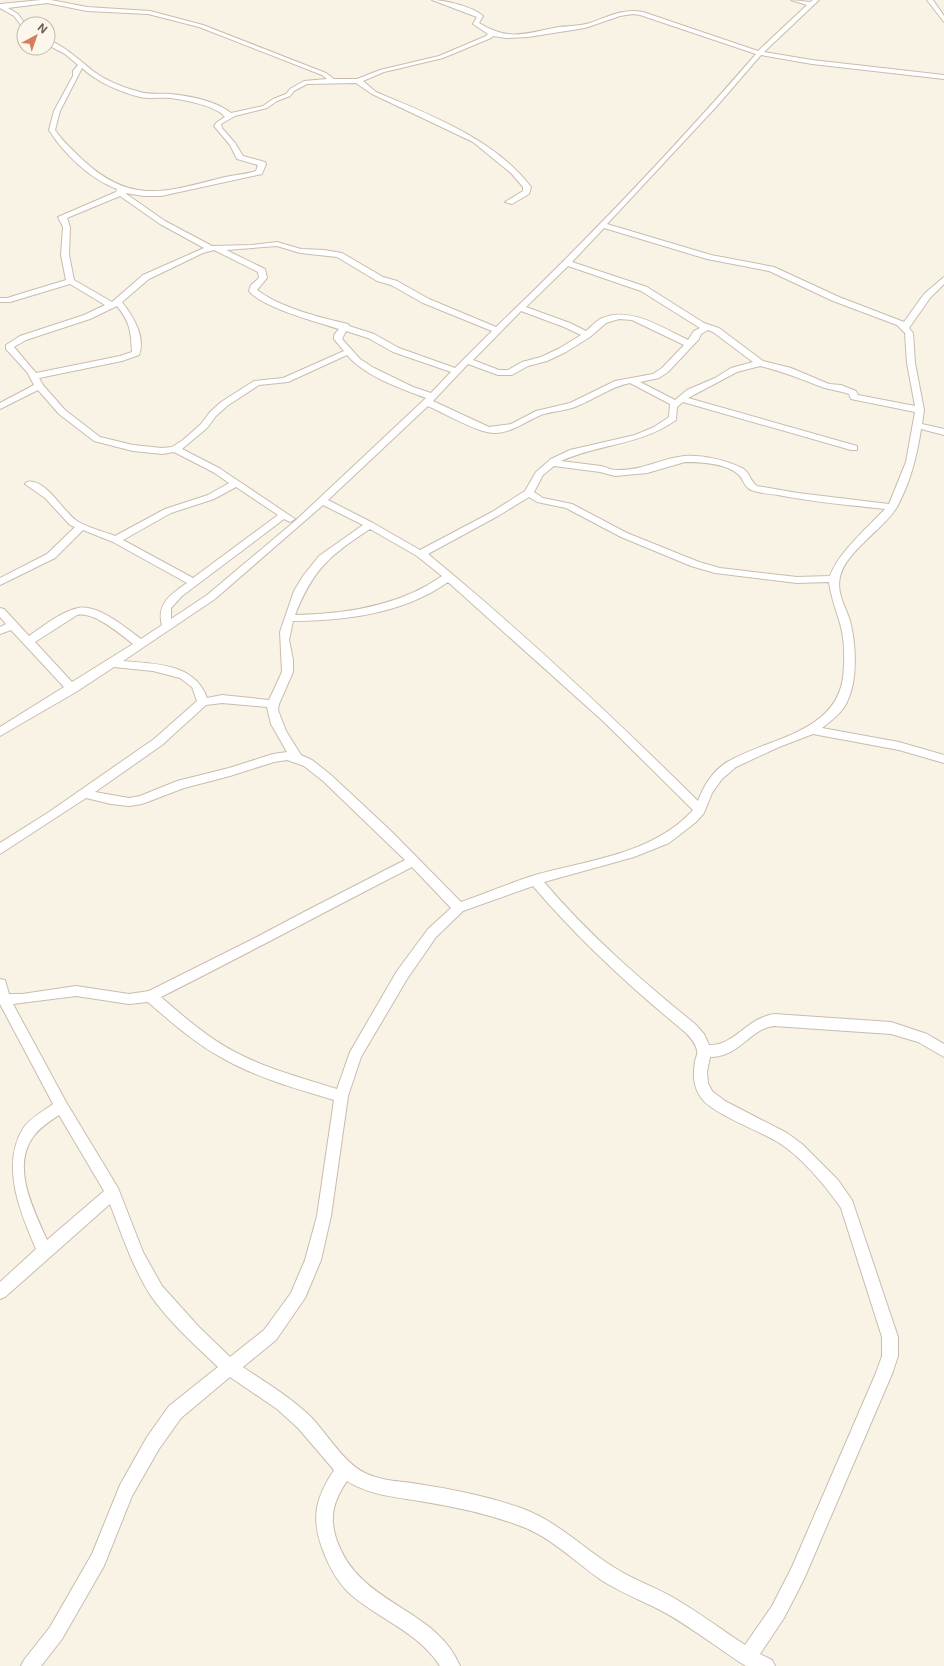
<svg xmlns="http://www.w3.org/2000/svg" width="944" height="1666" font-family="Inter,sans-serif">
  <rect width="100%" height="100%" fill="#f9f3e6"/>
  <g fill="none" stroke-linecap="round" stroke-linejoin="round">
    <defs>
      <path id="street" d="M41,0H51L87,7L150,11L203,25L326,73L334,79H357L380,70L439,56L486,36L488,34L473,24L477,17L432,0C445,0 474,7 483,16L479,23C511,42 526,33 559,27C569,26 580,26 590,23C607,17 624,8 643,12L758,51L807,5L791,0L810,2L813,0H819L764,52L812,60L944,75V79L812,64L761,55L716,107L607,224L711,255L774,267L839,297L904,322L924,294L944,277V284L930,298L909,328L913,333L915,363L924,410L922,424L944,429V435L921,429C917,456 910,483 897,507C884,529 845,552 840,577C836,593 846,607 850,621C856,644 858,680 847,702C842,713 831,721 822,728L899,742L944,755V763L899,750L813,734L779,747L736,767L722,779L712,793L704,813L696,822L669,843L634,857L544,882C589,935 641,980 695,1024L704,1034L709,1045C734,1046 747,1018 774,1014L891,1022L927,1034L944,1044V1057L918,1042L891,1034L774,1026C749,1029 740,1057 710,1057L707,1072L708,1083L712,1091L725,1101L787,1133L802,1144L838,1180L852,1200L898,1337V1356L892,1374L804,1579L784,1618L760,1654L772,1660L775,1666H746L741,1663C715,1646 687,1624 660,1610C640,1600 620,1592 601,1580C574,1561 550,1536 518,1525C488,1514 456,1507 425,1502C397,1497 371,1496 347,1481C334,1500 329,1516 336,1538C358,1606 435,1606 460,1666H440C418,1631 377,1619 348,1592C335,1579 327,1562 321,1545C311,1515 317,1496 334,1470L298,1428L277,1409L230,1377L181,1418L159,1449L132,1496L104,1566L62,1639L41,1666H21L24,1660L50,1627L92,1554L120,1485L147,1437L169,1406L218,1367C195,1345 169,1322 151,1296C133,1268 122,1235 110,1204L5,1297L0,1299V1282L36,1249C20,1212 0,1164 24,1127C31,1118 43,1111 53,1104L0,1004V979L5,980L9,994H22L76,986L129,994L149,991L251,940L304,912L405,860L323,781L304,766L287,760L274,762L230,776L184,788L142,804L129,806L111,804L86,798L0,854V843L49,812L154,739L197,701L192,687L180,678L153,671L114,667L76,692L0,736V727L64,687L11,630L0,634V627L6,624L0,617V608L4,609L29,636C44,626 60,612 78,608C98,604 126,628 141,639L162,625C156,604 171,594 187,583L113,542L83,530L55,558L0,585V578L47,554L75,527L70,525L45,498L25,484L27,482C45,477 64,513 77,521C88,528 103,531 115,536L165,509L208,495L229,483L213,472L174,452L162,454L133,451L94,441L59,414L38,390L0,409V403L34,385L27,372L6,349V345L20,336L84,315L105,305L70,284L10,302H0V298H7L66,280L61,255L63,227L58,217L116,192L117,189C90,179 64,154 49,130L54,111L73,76V71L78,65L65,54L48,45V40C65,46 79,60 93,71C106,81 125,88 140,92C150,95 161,93 171,94C190,96 216,101 231,113L263,106L273,99L286,94L290,89L304,81L327,79L322,75L199,27L148,14L87,11L47,3L8,8L18,14L25,24L24,29L14,16L0,8V4ZM633,14L640,15L756,54C673,150 587,240 496,327L429,299L397,281L383,277L342,253L324,250L301,249L277,242L252,245L212,246L165,221L125,193L144,196H161L262,174L266,164L265,162L243,156L235,143L222,128L221,124L235,116L267,108L277,101L290,96L294,91L307,84L356,83L372,94L473,142L511,173L523,187V191L505,202L512,204L529,194L531,187C496,140 429,114 376,92L363,81L384,72L443,58L491,38L493,36L506,38L528,37L585,28L620,16ZM82,68C97,82 120,92 140,97C150,99 161,97 171,98C184,100 217,106 225,117L217,122L214,126L230,145L237,159L258,165L256,171C244,175 230,175 217,179C163,193 130,203 84,161C74,151 63,142 55,130L60,111ZM120,196L160,224L204,248L143,275L112,302L74,280L69,255L70,227L67,218ZM604,228L707,259L769,271L833,301L897,325L905,333L907,363L915,406L858,395L856,391L841,385L829,384L791,368L763,361L719,328L704,323L647,287L572,262ZM277,246L300,253L337,257L377,281L391,285L423,303L492,331L455,368L399,348L374,334L349,326L348,324C321,318 279,307 257,290L267,278L265,269L226,250ZM214,250L258,272L259,278L251,285L249,291C263,308 317,322 339,329L334,335V339L344,351L283,378L254,381L221,402L210,412L201,424L183,440L172,447L162,448L133,445L100,437L65,410L43,385L39,378L122,361L139,355C146,337 133,316 122,302L149,279L203,253ZM568,266L641,291L700,328L694,331L688,340C662,328 630,305 600,319C595,322 590,328 586,331L570,323L526,307ZM117,306C130,322 131,331 132,352L120,356L36,373L14,347L26,340L90,319ZM521,311L564,327L581,335L560,348L541,357L522,362L508,370H499L473,360ZM619,319L632,320L684,345L662,368L653,374L615,381L570,403L536,411L511,424L489,427L433,401L468,364L498,375H512L528,366L547,361L566,352L590,337L606,323ZM708,330L713,332L753,362L731,368L715,378L687,390L675,400L640,382L659,378L668,372L699,339L701,334ZM346,331L368,338L393,352L451,372L431,393L413,387L374,368L360,359L342,339ZM347,355C366,377 400,388 426,398L295,521L207,595L171,619V608L182,596L284,519L290,522L295,519L219,468L182,449L207,428L216,416L227,406L259,385L288,382ZM760,366C782,371 801,379 822,387C831,390 840,391 849,394L851,399L915,412L906,462L889,504L798,493L757,486C750,481 750,472 742,468C726,460 702,455 685,456C662,458 642,471 616,470C611,470 606,467 601,466C588,464 574,463 561,461C601,443 639,446 676,420L677,407L683,402L851,450H857V446L688,398L737,372ZM630,383L670,404L669,417L654,427L635,435L570,450L551,459L536,472L525,491L492,512L420,550L373,523L328,500L428,406C443,413 472,429 487,432C506,437 524,422 541,415C552,411 566,411 577,406C595,399 610,387 630,383ZM685,462C700,462 725,463 738,474C744,479 743,486 751,490C759,493 769,494 778,495C813,502 849,505 885,509C868,527 838,553 830,576L797,577L720,568L699,562L627,533L572,504L543,498L534,492L543,475L554,466L600,472L615,476L647,473ZM236,487L278,515L193,578L123,540L171,513L214,499ZM529,497L537,502L566,508L621,537L691,566L715,573L797,583L829,582C831,596 835,607 839,620C845,638 845,660 843,678C835,733 769,738 729,761C714,769 704,785 698,801C611,715 522,631 428,554L498,516ZM323,505L363,525L319,556L303,576L294,591L280,632L282,672L269,700L222,695L207,698C195,663 155,664 123,661L215,599ZM370,529L417,556L442,576C400,606 345,614 295,615C313,569 330,555 370,529ZM448,582L604,722L693,810C654,854 588,860 535,875C510,883 486,893 461,902L391,831L331,775L312,760L301,755L286,731L278,710L279,704L293,672V660L289,640L293,621C345,621 405,613 448,582ZM77,615C94,611 120,634 133,644L72,682L35,642ZM222,703L267,707L271,724L287,752L273,754L229,768L177,781L140,796L129,798L95,792L162,745L206,705ZM412,867L451,908L428,929L397,971L350,1052L337,1089C302,1078 267,1069 235,1052C208,1038 184,1017 161,997C245,955 328,910 412,867ZM533,886C579,940 630,987 685,1032C690,1037 695,1042 697,1050C698,1053 696,1058 695,1061C693,1075 693,1087 702,1099C714,1114 757,1130 776,1141C800,1155 825,1185 841,1208L882,1337V1356L876,1373L792,1567L772,1606L745,1645C721,1629 698,1612 674,1598C655,1587 634,1580 615,1568C583,1548 557,1521 521,1508C490,1497 456,1490 424,1485C405,1481 383,1482 365,1473C344,1463 328,1435 311,1417C291,1397 266,1383 243,1367L276,1340L305,1298L321,1260L331,1216L348,1096L361,1057L407,979L436,937L463,911ZM76,996L129,1004L148,1002C172,1023 196,1044 224,1059C258,1078 297,1089 334,1100L317,1216L305,1260L291,1293L264,1330L230,1357L199,1327L162,1286L143,1252L118,1188L66,1102L13,1004ZM59,1115L104,1191L47,1240C34,1210 11,1168 33,1137C39,1128 50,1121 59,1115Z
        M927,0H933L944,16V22Z"/>
    </defs>
    <!-- street casing -->
    <use href="#street" stroke="#c9bcae" stroke-width="2"/>
    <!-- street -->
    <use href="#street" fill="#fff" fill-rule="evenodd"/>
  </g>
  <!-- north arrow -->
  <g transform="translate(36 36) rotate(40)"><circle r="19" fill="#fcf7ec" stroke="#c4b9ad"/>
  <path d="M0-3L7 15L0 10L-7 15Z" fill="#d37f5b"/>
  <text y="-6" font-size="11" font-weight="bold" text-anchor="middle" fill="#6f5c4e">N</text>
  </g>
</svg>
